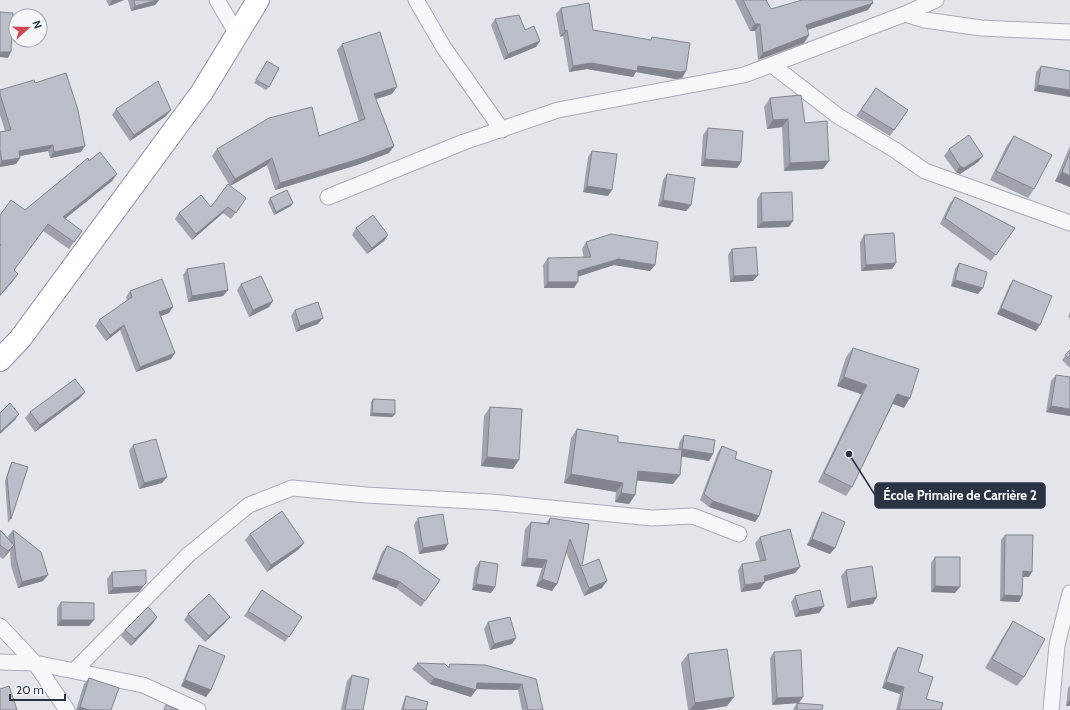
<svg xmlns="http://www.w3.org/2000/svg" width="1070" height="710" font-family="Cabin,sans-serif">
  <rect width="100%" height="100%" fill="#e3e5eb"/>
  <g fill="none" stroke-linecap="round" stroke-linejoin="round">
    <defs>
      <path id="minor" d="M217,0L237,34
        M416,0L444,48L502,130
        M905,14L925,20L981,28L1070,32
        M772,65L838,116L895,150L925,171L1070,223
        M328,197L464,142L558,110L744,75L905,14L936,0
        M0,626L35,663L67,710
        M0,662L35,663L143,685L198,710
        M74,671L188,555L249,505L292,488L366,495L491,502L652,518L693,516L739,534
        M1051,710L1057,645L1070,593"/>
      <path id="trunk" d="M0,360L20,339L202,92L258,0"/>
    </defs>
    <!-- minor casing -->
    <use href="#minor" stroke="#a8acb6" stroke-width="17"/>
    <!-- trunk casing -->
    <use href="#trunk" stroke="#8a92a2" stroke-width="24"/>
    <!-- minor -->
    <use href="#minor" stroke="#f6f7f9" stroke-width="15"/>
    <!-- trunk -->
    <use href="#trunk" stroke="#fff" stroke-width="22"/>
  </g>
  <!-- wall -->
  <path fill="#a0a3ad" d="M106,0H124L109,6Z
    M128,0H159L155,5L131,11Z
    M735,0H766L771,9L868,10L807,30L809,35L804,43L758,60L755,31H750Z
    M561,8L593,30L650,40L652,37L686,71L682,78L676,79L636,72L633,77L587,69L569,72L563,36L560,37L556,14Z
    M495,19L525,30L540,41L536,47L504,60L491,25Z
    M342,44L392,94L376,99L394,146L389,153L357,165L275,190L267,165L230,186L246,198L231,219L223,213L192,240L175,219L179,213L211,207L230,186L212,156L217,149L319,136L359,122L337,50Z
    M267,61L269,87L266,90L254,83Z
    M1041,66L1070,71L1034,91L1036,72Z
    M35,83L81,152L50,158L48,151L20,156V158L16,164L0,167V132L5,131L0,115V90Z
    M876,88L908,110L890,136L856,116Z
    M770,98L829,161L823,169L784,171L782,127L767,129L764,107Z
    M116,109L166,116L130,141L112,115Z
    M708,128L741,162L737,168L701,166L703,135Z
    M1014,136L1034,189L1028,198L990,180L1007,145Z
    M1070,146V187L1055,181Z
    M949,149L983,156L978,162L960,174L956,172L944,156Z
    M592,151L608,196L583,192L588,157Z
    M89,161L117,174L112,181L65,219L82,231L69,249L43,231L14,270L13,281L0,296V215L25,210Z
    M667,174L691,205L686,211L658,206L663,180Z
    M761,193L789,227L757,228V199Z
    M955,197L1015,228L991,261L940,224L950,203Z
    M270,198L291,206L274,215L268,202Z
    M356,228L384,241L367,254L352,235Z
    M864,235L896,263L892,269L861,271L860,242Z
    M586,242L655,265L650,271L614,265L578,276L574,288H544L543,265L548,258H584L582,249Z
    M732,249L758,275L753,281L730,282L728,255Z
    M959,263L978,294L951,286L955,269Z
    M187,269L228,290L223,296L188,302L183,275Z
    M1013,280L1036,331L997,314L1009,286Z
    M241,284L269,307L249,317L237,290Z
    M130,291L169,313L161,316L171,359L136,372L120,330L106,341L95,326L99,320L127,301L126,297Z
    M295,310L318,324L296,332L291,316Z
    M1070,312V318L1068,317Z
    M853,348L904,408L893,404L852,487L846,496L818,482L861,394L837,386L846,357Z
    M1070,350V368L1062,360Z
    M1056,375L1070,416L1046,412L1051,381Z
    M85,392L80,398L35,432L25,418L30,412Z
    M373,399L395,414L392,417L370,416L371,402Z
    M490,407L513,469L481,466L484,416Z
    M577,429L618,442L678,449L680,441L684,435L709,461L682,456L673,484L637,480L635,495L629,504L615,502L616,492L564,483L571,438Z
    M133,445L167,477L162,483L139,489L129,451Z
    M722,446L735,459L759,516L755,522L709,507L700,500L718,452Z
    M12,462L11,519L8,523L5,481L10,465Z
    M822,512L830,554L807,545L818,519Z
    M418,518L448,544L444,550L419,554L414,525Z
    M550,518L589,524L582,566L602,588L584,596L566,552L552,591L536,586L542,568L521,566L525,529L531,522L546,523Z
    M0,530L9,539L8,536L13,530L43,581L18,588L11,566L10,551L3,559L0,557Z
    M250,534L299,549L267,572L245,540Z
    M1005,535L1029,577H1023L1019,602L1000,601L1001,540Z
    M760,537L800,567L795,573L764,581L765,582L760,589L741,592L738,570L742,564L760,561L755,543Z
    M387,546L440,580L421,607L396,588L372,579L382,552Z
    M935,557L955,593L931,592V563Z
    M480,561L495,587L491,593L472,590L475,568Z
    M846,570L873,604L847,608L841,576Z
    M112,572L142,589L139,592L108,594L107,579Z
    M262,590L302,617L285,642L244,616Z
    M795,596L824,606L819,613L795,617L791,602Z
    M61,602L89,626H57V608Z
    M188,614L225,623L205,642L184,620Z
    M157,617L153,623L131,646L121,636L125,630Z
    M1013,621L1024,677L1017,686L985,668L1007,630Z
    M488,622L512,644L490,650L484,629Z
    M199,645L211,690L206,697L181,686L195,652Z
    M898,647L918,672L926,699L941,710H896L900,694L882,688L893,653Z
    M774,652L799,703L822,710H793L797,703L772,705L770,658Z
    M688,654L734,697L727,706L703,710H688L681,663Z
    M417,663L448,667L450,664L536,679L543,710H522L518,690L476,689L471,697L430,684L412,669Z
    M352,675L363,710H341L347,681Z
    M89,678L111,710H76L84,684Z
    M1070,685V706H1066L1068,688Z
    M406,696L426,710H401L404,700Z"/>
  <!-- shaded-wall -->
  <path fill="#82858d" d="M112,0H124L109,6Z
    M159,0L155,5L131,11L135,6Z
    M873,3L868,10L801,32L806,25Z
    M755,24H760L755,31H750Z
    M567,30L563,36L560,37L565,31Z
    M809,35L804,43L758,60L763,53Z
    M540,41L536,47L504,60L508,54Z
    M0,52H11L8,58L0,57Z
    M591,63L638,66L686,71L682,78L676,79L636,72L633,77L587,69L569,72L573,66Z
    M1038,85L1070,90V97L1034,91Z
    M397,87L392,94L369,101L374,94Z
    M171,110L166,116L130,141L134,135Z
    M788,119L782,127L767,129L773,120Z
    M53,145L48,151L14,157L19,151Z
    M85,146L81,152L50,158L54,152Z
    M394,146L389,153L357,165L275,190L280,183Z
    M983,156L978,162L960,174L956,172L960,166Z
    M20,158L16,164L0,167V165L2,161Z
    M272,158L267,165L230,186L235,179Z
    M705,159L741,162L737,168L701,166Z
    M829,161L823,169L784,171L790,163Z
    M1062,172L1070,176V187L1055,181Z
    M117,174L112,181L58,224L63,217Z
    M587,186L612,190L608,196L583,192Z
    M663,200L691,205L686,211L658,206Z
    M293,203L291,206L274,215L276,212Z
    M228,207L223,213L192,240L196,234Z
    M793,221L789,227L757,228L762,222Z
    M388,235L384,241L367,254L372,248Z
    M619,259L655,265L650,271L614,265L574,278L578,271Z
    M896,263L892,269L861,271L866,265Z
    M18,274L13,281L0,296V295Z
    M758,275L753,281L730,282L734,276Z
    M955,280L983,288L978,294L951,286Z
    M548,282H578L574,288H544Z
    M228,290L223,296L188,302L192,296Z
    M273,301L269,307L249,317L253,310Z
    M173,307L169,313L155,318L159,312Z
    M1001,308L1040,325L1036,331L997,314Z
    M323,318L318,324L296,332L300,326Z
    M124,325L120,330L106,341L110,335Z
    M175,353L171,359L136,372L140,367Z
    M844,377L867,385L861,394L837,386Z
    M85,392L80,398L35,432L40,425Z
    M897,394L910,398L904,408L891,403Z
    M1051,406L1070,409V416L1046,412Z
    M372,413L395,414L392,417L370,416Z
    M19,414L15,420L0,434V432Z
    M682,449L713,454L709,461L678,456Z
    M487,457L519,460L513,469L481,466Z
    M638,471L680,475L673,484L631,480Z
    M571,474L623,483L616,492L564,483Z
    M167,477L162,483L139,489L144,483Z
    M621,493L635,495L629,504L615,502Z
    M713,501L759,516L755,522L709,507Z
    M812,539L835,548L830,554L807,545Z
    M304,543L299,549L267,572L271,565Z
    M448,544L444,550L419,554L423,548Z
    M14,545L8,553L3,559L8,551Z
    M527,558L547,560L542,568L521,566Z
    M800,567L795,573L759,583L764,576Z
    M1023,571L1032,572L1029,577H1020Z
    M376,573L400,582L396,588L372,579Z
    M48,575L43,581L18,588L22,582Z
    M542,579L557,584L552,591L536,586Z
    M607,581L602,588L584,596L589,588Z
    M765,582L760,589L741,592L745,585Z
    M146,583L139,592L108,594L113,588Z
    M476,584L495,587L491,593L472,590Z
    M935,586L960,587L955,593L931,592Z
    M1004,595L1022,596L1019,602L1000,601Z
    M877,597L873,604L847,608L851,602Z
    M824,606L819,613L795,617L799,611Z
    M157,617L153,623L131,646L135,639Z
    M230,617L225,623L205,642L209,636Z
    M61,620H94L89,626H57Z
    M516,638L512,644L490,650L494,644Z
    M434,678L476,690L471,697L430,684Z
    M185,680L211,690L206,697L181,686Z
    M886,682L904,687L900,694L882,688Z
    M477,683L522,684L518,690L473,689Z
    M734,697L727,706L703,710H690L695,703Z
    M803,697L799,703L772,705L777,698Z
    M1069,701H1070V706H1066Z
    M80,707L89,710H77Z"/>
  <!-- building -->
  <path fill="#babec9" stroke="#82858d" d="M134,0H158L135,6Z
    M743,0H766L771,9L802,0H872L873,3L806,25L809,35L763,53L760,24H755Z
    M589,3L593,30L651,40L652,37L690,43L686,71L680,72L638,66L637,71L591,63L573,66L567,30L565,31L561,8Z
    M0,12L13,13L11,52H0Z
    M519,15L525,30L534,26L540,41L508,54L495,19Z
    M380,32L397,87L374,94L394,146L362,158L280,183L272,158L235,179L217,149L269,118L312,107L319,136L365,119L342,44Z
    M267,61L279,68L269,87L256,80Z
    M1041,66L1070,71V90L1038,85Z
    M66,73L78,110L85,146L54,152L53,145L19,151L20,158L2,161L0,150V132L11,130L0,94V90L34,80L35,83Z
    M158,81L171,110L134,135L116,109Z
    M876,88L908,110L894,130L861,110Z
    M801,95L805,123L827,121L829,161L790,163L788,119L773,120L770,98Z
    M708,128L743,131L741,162L705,159Z
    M969,135L983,156L964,168L960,166L949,149Z
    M1014,136L1052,155L1034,189L996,171Z
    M592,151L617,154L612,190L587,186Z
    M100,152L117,174L63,217L82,231L74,242L48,224L14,270L18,274L0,295V246L1,245L0,244V215L11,200L25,210L88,158L89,161Z
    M1070,152V176L1062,172Z
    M667,174L695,178L691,205L663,200Z
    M228,184L246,198L236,213L228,207L196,234L179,213L201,195L211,207Z
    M287,190L293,203L276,212L270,198Z
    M792,192L793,221L762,222L761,193Z
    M955,197L1015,228L996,255L945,218Z
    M373,215L388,235L372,248L356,228Z
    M894,233L896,263L866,265L864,235Z
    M611,234L658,242L655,265L619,259L578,271V282H548V258L591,257L586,242Z
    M756,247L758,275L734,276L732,249Z
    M224,263L228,290L192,296L187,269Z
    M959,263L987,272L983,288L955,280Z
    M261,276L273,301L253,310L241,284Z
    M162,279L173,307L159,312L175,353L140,367L124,325L110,335L99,320L132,297L130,291Z
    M1013,280L1052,296L1040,325L1001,308Z
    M318,302L323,318L300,326L295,310Z
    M853,348L919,369L910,398L897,394L852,487L824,473L867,385L844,377Z
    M1070,350V359L1065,355Z
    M1056,375L1070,377V409L1051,406Z
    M75,379L85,392L40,425L30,412Z
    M373,399L395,400V414L372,413Z
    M10,403L19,414L0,432V413Z
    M490,407L522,409L519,460L487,457Z
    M577,429L618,436V442L682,450L680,475L638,471L635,495L621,493L623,483L571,474Z
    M684,435L715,440L713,454L682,449Z
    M156,439L167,477L144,483L133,445Z
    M722,446L737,452L735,459L772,471L759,516L713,501L704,494Z
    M12,462L28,467L11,519L7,477Z
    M282,511L304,543L271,565L250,534Z
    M822,512L845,522L835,548L812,539Z
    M443,514L448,544L423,548L418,518Z
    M550,518L589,524L582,566L599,559L607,581L589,588L570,539L557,584L542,579L547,560L527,558L531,522L549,524Z
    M790,529L800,567L764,576L765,582L745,585L742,564L766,560L760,537Z
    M0,530L14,545L8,551L0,545Z
    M13,530L41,552L48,575L22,582L16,559Z
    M1005,535H1033L1032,572L1023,571L1022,596L1004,595Z
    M387,546L403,553L440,580L425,601L400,582L376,573Z
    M935,557H960V587L935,586Z
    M480,561L498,564L495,587L476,584Z
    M872,566L877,597L851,602L846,570Z
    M146,570V583L143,586L113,588L112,572Z
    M262,590L302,617L289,637L248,611Z
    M820,590L824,606L799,611L795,596Z
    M209,594L230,617L209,636L188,614Z
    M61,602L94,603V620H61Z
    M148,607L157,617L135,639L125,630Z
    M510,617L516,638L494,644L488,622Z
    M1013,621L1045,639L1024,677L992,659Z
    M199,645L225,656L211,690L185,680Z
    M898,647L923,655L918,672L933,677L926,699L943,703L941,710H899L904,687L886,682Z
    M727,649L734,697L695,703L688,654Z
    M801,650L803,697L777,698L774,652Z
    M417,663L445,664L449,668L450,664L485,665L536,679L543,710H528L522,684L477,683L476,690L434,678Z
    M352,675L369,679L363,710H345Z
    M89,678L119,688L111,710H89L80,707Z
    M9,686L17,710H0V689Z
    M406,696L428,702L426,710H403Z
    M797,703L823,705L822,710H797Z
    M166,705L178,710H164Z"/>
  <!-- callouts -->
  <path fill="none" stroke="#2a3244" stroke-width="1.5" d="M849 454L875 495"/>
  <circle fill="#2a3244" stroke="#f3f5f8" stroke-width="1.5" cx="849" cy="454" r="4"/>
  <rect fill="#2a3244" stroke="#2a3244" stroke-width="1.5" x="875" y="483" width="170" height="25" rx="4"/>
  <g font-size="13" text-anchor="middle" font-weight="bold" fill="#fff">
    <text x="960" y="500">École Primaire de Carrière 2</text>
  </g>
  <!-- north arrow -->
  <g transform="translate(28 28) rotate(70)"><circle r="19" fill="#f3f5f8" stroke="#a3a7b0"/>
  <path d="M0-3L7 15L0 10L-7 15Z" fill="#d04752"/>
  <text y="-6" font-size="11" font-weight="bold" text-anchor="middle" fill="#2a3244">N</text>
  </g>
  <!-- scale -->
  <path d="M10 694v6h55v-6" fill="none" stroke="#2a3244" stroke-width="2"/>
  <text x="16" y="694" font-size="12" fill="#2a3244" stroke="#f3f5f8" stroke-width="3" paint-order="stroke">20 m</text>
</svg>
